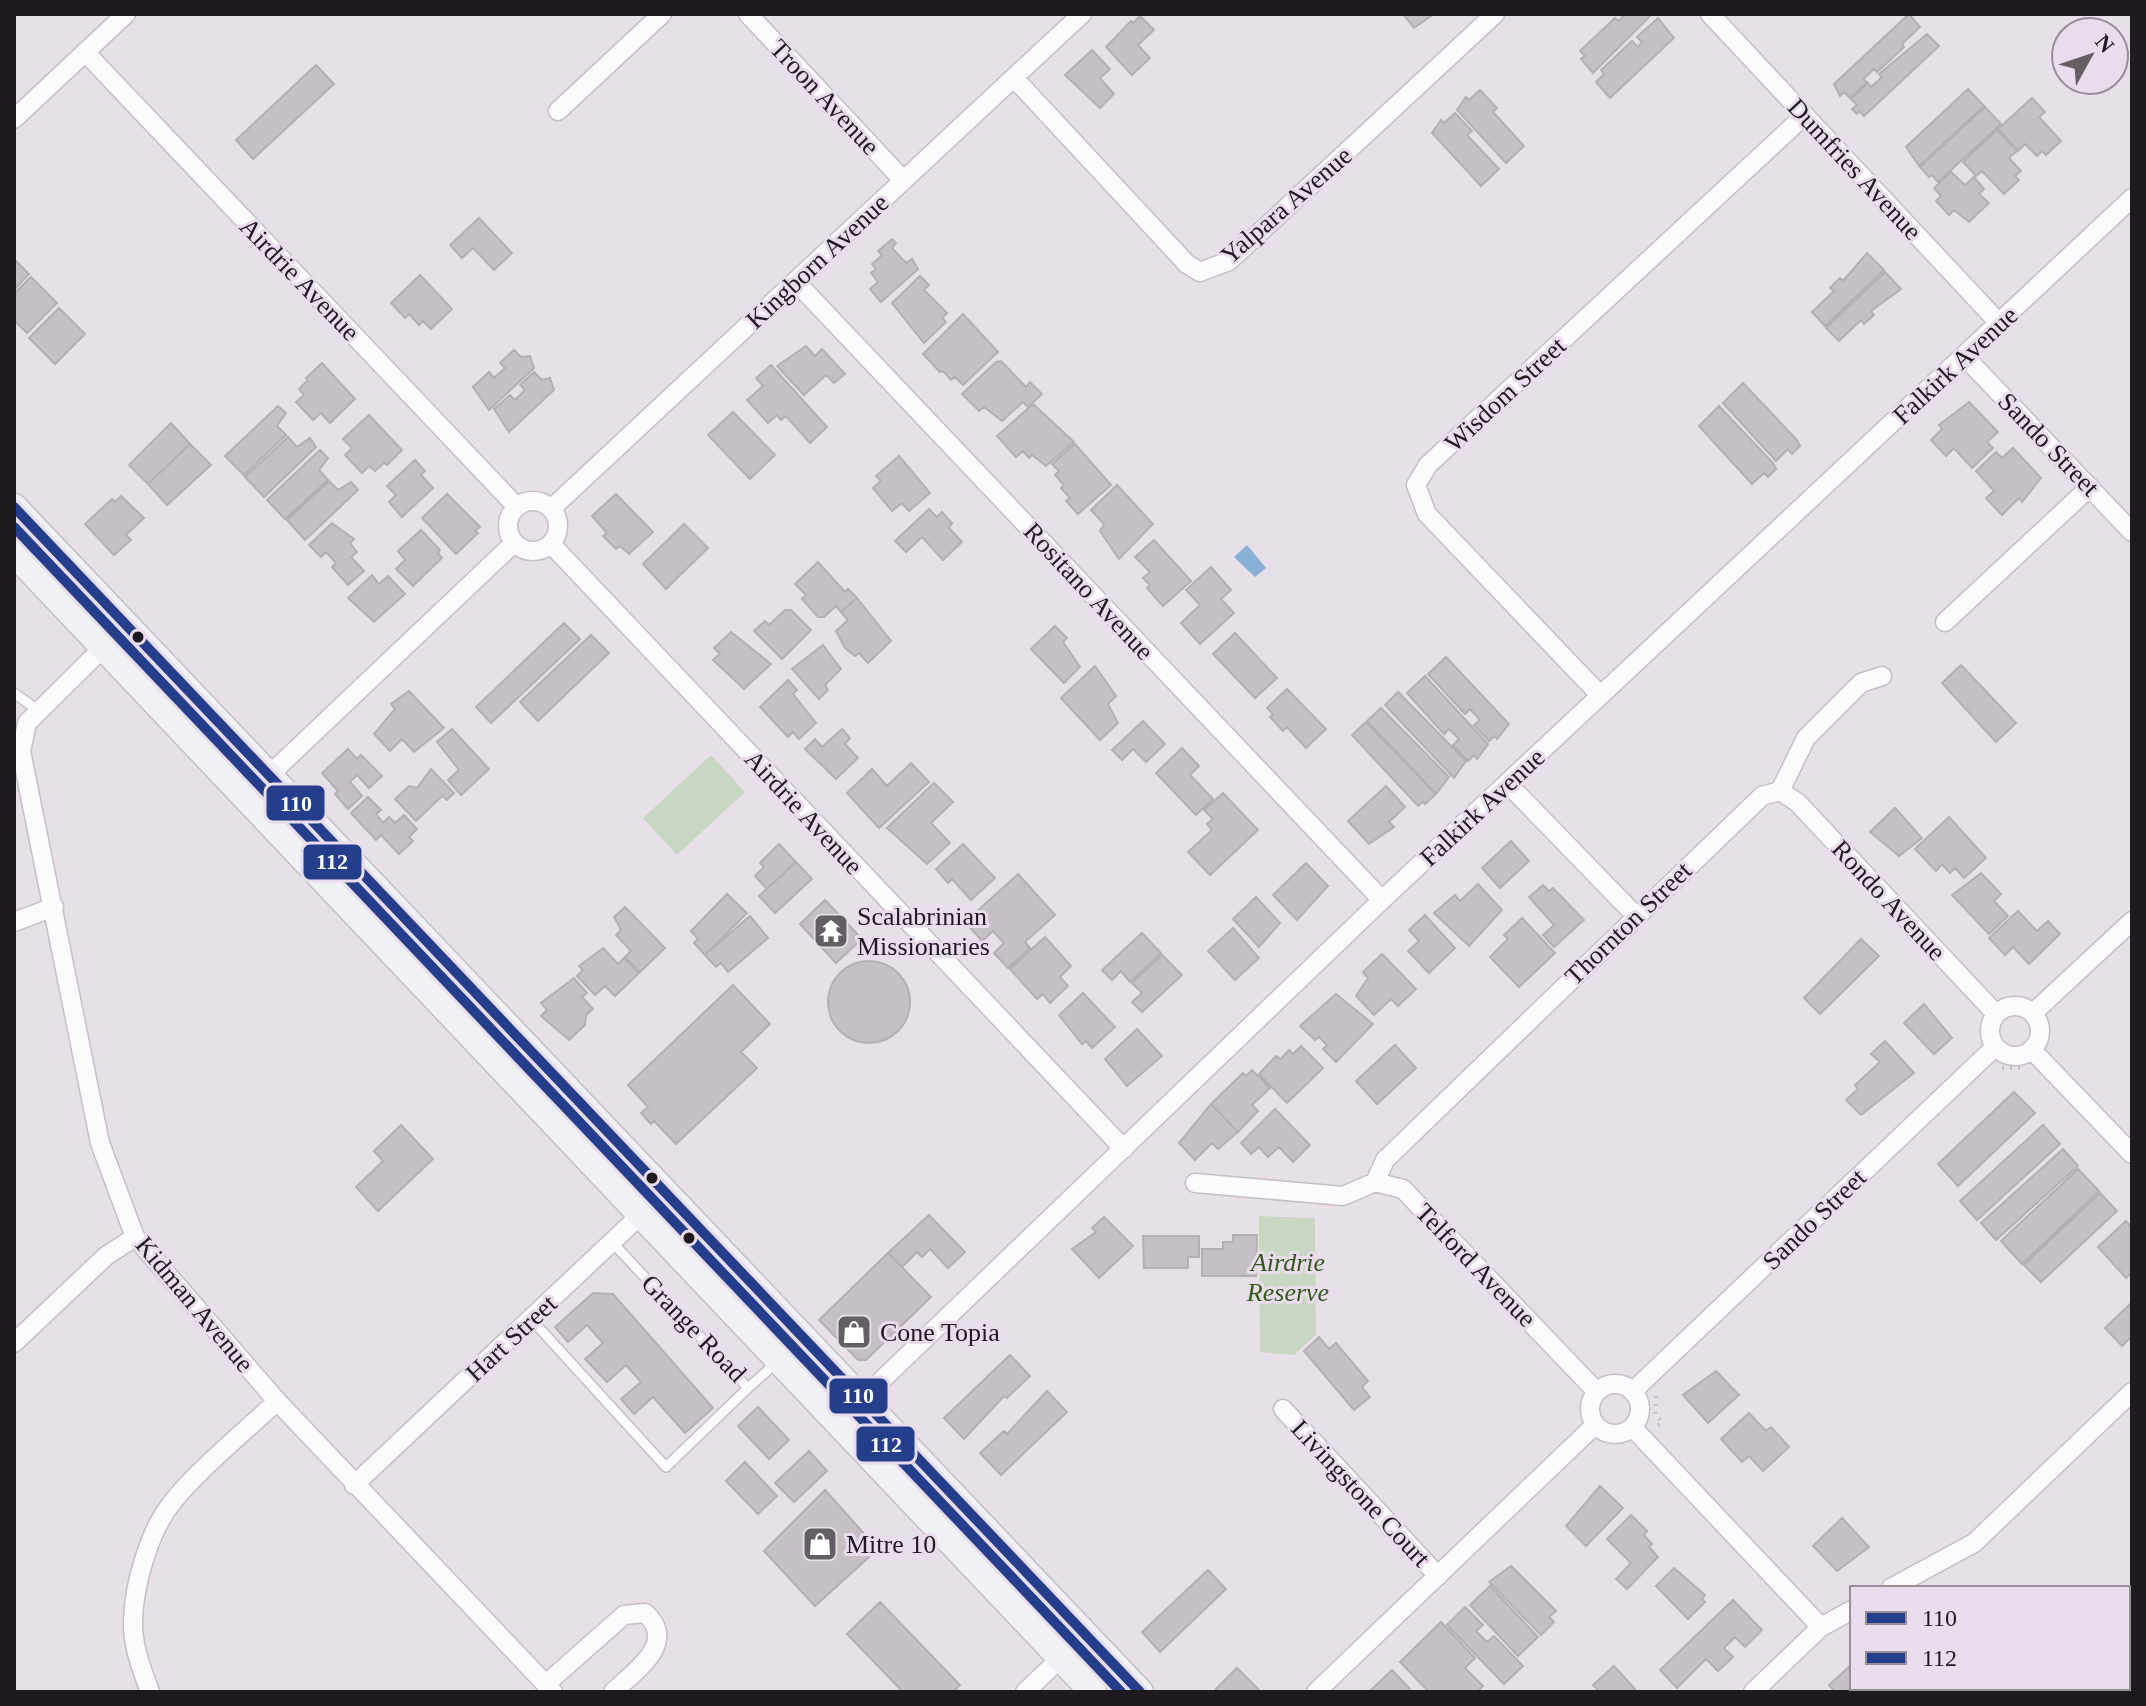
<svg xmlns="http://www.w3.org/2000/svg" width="2146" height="1706" font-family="Georgia,serif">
  <rect width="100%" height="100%" fill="#e7e0e8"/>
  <!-- green -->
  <path fill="#c9d6c2" d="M711,755L745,792L677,855L643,818Z
    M1259,1216L1315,1218L1316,1335L1294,1355L1260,1352Z"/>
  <!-- water -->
  <path fill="#89b0d6" d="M1247,545L1266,568L1255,577L1234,557Z"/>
  <!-- building -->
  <path fill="#c6c0c6" stroke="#b5afb5" stroke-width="2" d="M1403,14H1434L1414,28Z
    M1620,14H1652L1593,73L1581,59L1585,56L1580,51L1615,18L1618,21L1623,17Z
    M1909,14L1920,27L1902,44L1904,47L1877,72L1874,69L1863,79L1867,82L1850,98L1844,92L1840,96L1834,84Z
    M1140,16L1154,30L1138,45L1150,58L1132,75L1106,47L1131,21L1133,23Z
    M1658,18L1674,38L1610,98L1596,82L1604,74L1601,70L1632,41L1638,47L1642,42L1637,37Z
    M1927,34L1939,46L1864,116L1859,111L1857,114L1852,109L1857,105L1851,99L1868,83L1871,87L1882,77L1879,74Z
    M1092,50L1110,69L1100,78L1114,94L1100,108L1065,75Z
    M316,65L334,84L253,159L236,140Z
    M1968,89L1984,106L1919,166L1906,147Z
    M1480,90L1497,108L1493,112L1524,146L1506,163L1457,110L1466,97L1469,100Z
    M2032,98L2045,112L2039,117L2061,141L2046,155L2042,151L2037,156L2025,144L2018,151L1998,129Z
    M1985,107L2001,124L1938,182L1932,175L1929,177L1920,167Z
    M1455,113L1472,131L1467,135L1499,169L1481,186L1432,133L1441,120L1444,123Z
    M1997,130L2017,151L2009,158L2021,171L2015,176L2019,180L2004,194L1982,171L1976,176L1963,162Z
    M1951,172L1965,185L1974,177L1984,189L1979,194L1989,203L1969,222L1954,210L1949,215L1936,201L1941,196L1934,188Z
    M479,218L512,253L494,270L473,248L462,258L450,245Z
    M892,239L896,243L892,248L906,263L912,259L918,269L881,302L870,289L878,282L871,273L876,269L872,264L882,255L878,251Z
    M1867,253L1884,270L1825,326L1812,312L1834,291L1830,288L1840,278L1843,281Z
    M14,259L29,274L14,290Z
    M1885,272L1901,289L1871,311L1874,315L1864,324L1861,320L1839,341L1826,328Z
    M420,275L452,309L431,329L423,321L419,325L409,314L405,318L391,303Z
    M920,276L929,285L924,290L947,313L942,318L946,322L924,343L892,303Z
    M31,277L57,303L27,333L14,320V294Z
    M59,308L85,334L55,364L29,338Z
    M963,314L998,352L963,385L955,377L951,380L943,371L940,372L923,354Z
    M806,346L815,356L822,349L845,374L834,383L826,375L804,395L777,366Z
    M514,350L521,357L530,356L534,368L489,410L473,387L489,372L494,378L505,368L500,363Z
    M1001,361L1026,387L1030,382L1042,394L1028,407L1023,402L1002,421L984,407L979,411L962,394L996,362Z
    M322,363L355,399L330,423L321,413L313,420L296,402L304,395L299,389L308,380L306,378Z
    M771,365L827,427L810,443L786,416L781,420L777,415L768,423L747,400L763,386L756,378Z
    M534,372L542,380L550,378L554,390L509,432L494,409L510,395L515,400L525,390L520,385Z
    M1743,383L1797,440L1800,446L1792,454L1788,449L1776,461L1723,403Z
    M1969,402L1998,432L1987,442L1993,448L1972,468L1954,448L1946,456L1931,440L1942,429L1939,425Z
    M1033,404L1074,442L1046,466L1032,455L1029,458L1023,451L1016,457L997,436Z
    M278,406L286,413L277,426L286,435L244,475L225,456Z
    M1719,406L1773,463L1776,469L1768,477L1764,473L1752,484L1699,426Z
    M733,412L775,455L750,479L708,435Z
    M369,415L402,450L387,465L384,463L375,471L369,466L362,473L345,455L352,448L343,439Z
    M171,423L190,444L148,484L129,465Z
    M288,437L297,447L310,438L316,447L264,497L245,477Z
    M190,444L211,465L167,505L148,484Z
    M1075,444L1111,485L1078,514L1066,501L1070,498L1061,488L1064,485L1055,475L1059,471L1052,464Z
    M2013,448L2041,478L2022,502L2019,498L2002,515L1986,498L1994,491L1976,471L1996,452L2002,458Z
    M320,450L328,458L319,470L328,480L285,519L267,500Z
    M899,456L930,493L909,511L902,503L892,511L873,488L881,481L876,476Z
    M415,460L425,471L421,475L433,488L402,517L389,502L396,495L387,486Z
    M329,481L338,490L351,482L358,490L305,540L287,520Z
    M1117,485L1153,524L1119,559L1100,531L1104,524L1091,510Z
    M447,494L480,527L475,531L478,533L456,554L422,518Z
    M616,494L653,532L629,554L620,546L616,549L603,536L607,533L592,516Z
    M121,496L144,518L126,535L131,540L114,555L85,524L112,499L115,502Z
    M929,509L937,517L942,512L952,523L949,528L962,542L943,560L922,537L906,552L895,541Z
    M332,523L354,539L350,543L357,552L351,557L364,571L348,585L332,567L336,563L326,552L321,557L309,545Z
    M684,524L708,548L666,589L643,564Z
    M421,530L440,550L438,553L442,558L413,586L396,569L405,560L398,551Z
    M1154,540L1191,581L1163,606L1147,588L1150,585L1143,578L1150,572L1135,557Z
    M818,562L845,592L848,589L857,598L841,612L836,606L824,617H818L802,599L806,595L795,584Z
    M1211,567L1231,590L1221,599L1234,613L1200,644L1181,623L1200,605L1186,590Z
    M372,575L379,584L388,576L405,594L374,622L348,598Z
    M857,598L891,641L868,663L859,653L855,656L845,648L836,631L848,620L841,612Z
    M785,610H791L811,630L782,659L754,631L765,621L769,625Z
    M564,623L580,639L491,723L476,707Z
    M1055,626L1067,638L1063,642L1080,667L1064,683L1031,649Z
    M731,632L771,664L744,689L713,660L720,654L714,648Z
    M1235,633L1277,678L1255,698L1213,654Z
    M591,635L609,653L538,721L520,702Z
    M823,645L841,669L825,685L828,690L819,699L792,669Z
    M1446,657L1509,724L1497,739L1495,736L1489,741L1474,725L1480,720L1470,709L1465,714L1428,674Z
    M1961,665L2016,723L1996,742L1942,683Z
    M1095,666L1116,696L1108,704L1118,723L1100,740L1061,698Z
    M1425,676L1488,744L1477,759L1474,755L1468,761L1453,745L1459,739L1449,729L1444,734L1407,693Z
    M788,680L797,690L793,694L816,723L799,739L793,732L788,737L760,707Z
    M1287,689L1326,729L1306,748L1287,727L1283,731L1270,717L1273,714L1267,708Z
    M409,691L444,728L414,752L402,739L390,751L374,734L395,709L391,704Z
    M1398,692L1466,761L1454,778L1385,705Z
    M1381,708L1449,777L1436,794L1367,721Z
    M1143,721L1165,744L1146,762L1133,749L1122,760L1112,750Z
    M1366,722L1436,794L1425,804L1423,802L1418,806L1352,735Z
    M452,729L489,769L461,795L448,780L459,770L437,742Z
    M842,729L850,738L845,744L858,758L836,779L805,749L815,739L822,747Z
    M1182,748L1199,766L1190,775L1213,799L1196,815L1156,773Z
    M348,749L357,759L361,755L382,776L369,788L357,775L350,782L362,796L348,809L335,794L338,791L322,773Z
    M911,763L929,782L879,828L847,793L872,769L887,786Z
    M431,769L454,793L447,800L442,796L416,821L395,799L409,786L417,788Z
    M934,783L953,802L931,823L950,843L927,864L887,828Z
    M1386,786L1405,807L1389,822L1394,827L1369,844L1348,821Z
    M1223,793L1258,830L1210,875L1188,852L1212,830L1207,824L1213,819L1204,810Z
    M368,797L381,810L376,814L383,823L389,817L395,823L404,815L417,829L409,837L413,841L399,854L381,835L376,840L351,813Z
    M1895,808L1922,838L1899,856L1870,832Z
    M1949,817L1986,858L1964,878L1955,868L1950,873L1942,864L1936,871L1915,849Z
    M1511,841L1529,861L1500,888L1482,868Z
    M779,844L796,862L767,889L755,876L764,867L760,863Z
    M963,844L995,878L971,900L952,879L948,883L936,869Z
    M796,862L812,879L775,913L759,896Z
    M1306,863L1328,886L1297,920L1273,895Z
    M1981,873L2001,894L1994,901L2008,916L1989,934L1952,895Z
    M1018,874L1055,915L1025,942L1030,948L1008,968L994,953L1004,943L993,931L982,941L965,922Z
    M1478,884L1502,910L1469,946L1434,913L1455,895L1460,901Z
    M1543,885L1549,891L1553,888L1584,920L1554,947L1543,935L1554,925L1529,897Z
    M727,894L747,913L705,955L694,943L698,939L691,931Z
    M1256,897L1280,923L1259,947L1233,919Z
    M825,900L862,939L836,963L800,924Z
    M625,907L665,948L640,972L625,957L631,951L616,935L621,930L614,917Z
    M2018,911L2037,931L2048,921L2060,934L2029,964L2013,947L2005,955L1989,938Z
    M1425,915L1455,948L1429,973L1408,951L1419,941L1409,930Z
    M750,916L768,938L728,972L721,963L716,967L705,955Z
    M1522,918L1555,953L1519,987L1490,957L1508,939L1504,935Z
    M1233,928L1259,958L1235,980L1208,951Z
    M1142,933L1161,953L1130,982L1121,971L1112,980L1102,970Z
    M1045,937L1071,966L1060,977L1068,986L1050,1003L1043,994L1037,999L1010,969Z
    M1861,939L1879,956L1820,1014L1804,998Z
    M603,948L618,964L624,958L639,973L615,996L605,986L595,995L577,976L583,970L579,966Z
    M1382,954L1416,989L1398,1006L1391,999L1374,1015L1356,996L1368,978L1363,972Z
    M1162,955L1182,975L1142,1012L1132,1002L1142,993L1132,983Z
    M828 1002a41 41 0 1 1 82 0a41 41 0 1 1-82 0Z
    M574,978L587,993L582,997L593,1009L586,1015L585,1025L569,1040L541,1016L547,1010L541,1003Z
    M733,985L770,1024L741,1052L757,1068L676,1144L654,1121L651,1124L641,1113L648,1107L628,1085Z
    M1083,993L1115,1027L1092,1048L1086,1041L1082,1044L1059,1015Z
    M1336,994L1373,1024L1336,1062L1323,1049L1327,1045L1319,1037L1315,1040L1300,1026Z
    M1924,1004L1952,1038L1934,1054L1904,1023Z
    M1137,1029L1162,1056L1127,1086L1105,1059Z
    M1885,1041L1914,1073L1861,1115L1846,1100L1858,1089L1855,1085L1880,1062L1871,1054Z
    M1395,1045L1416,1068L1377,1104L1356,1081Z
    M1301,1046L1323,1068L1287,1103L1259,1074L1276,1056L1281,1059L1289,1050L1293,1054Z
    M1252,1070L1270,1088L1252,1105L1258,1111L1238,1132L1211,1104L1243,1073L1246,1076Z
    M2014,1092L2035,1113L1958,1186L1938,1164Z
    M1211,1104L1238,1132L1218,1149L1212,1143L1195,1160L1179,1143Z
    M1275,1109L1310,1145L1293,1162L1279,1147L1268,1157L1259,1147L1251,1154L1241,1143Z
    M401,1125L433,1159L378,1211L356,1187L383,1161L374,1151Z
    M2043,1125L2060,1144L1977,1220L1960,1201Z
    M2063,1149L2078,1166L1996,1240L1981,1223Z
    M2078,1169L2099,1191L2022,1264L2001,1241Z
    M2100,1193L2117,1211L2041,1282L2024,1265Z
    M929,1215L965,1252L948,1268L930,1249L922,1257L917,1252L902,1267L888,1253Z
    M1104,1217L1133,1246L1099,1278L1072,1249L1096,1232L1092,1228Z
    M2126,1221L2132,1228V1272L2126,1278L2098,1247Z
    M1233,1235H1257L1256,1276H1202V1249H1223V1242H1233Z
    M1143,1236H1199V1257H1188V1268H1144Z
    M888,1253L931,1297L866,1360H858L819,1320Z
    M593,1293L613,1294L713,1408L685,1433L653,1397L634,1414L621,1399L641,1382L626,1365L607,1382L585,1359L603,1343L587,1325L568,1342L555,1327Z
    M2132,1302V1336L2122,1346L2105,1328Z
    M1319,1337L1329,1349L1336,1343L1368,1381L1362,1387L1370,1397L1354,1410L1304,1351Z
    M1010,1355L1030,1376L1007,1398L1004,1396L964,1439L944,1418Z
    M1716,1371L1739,1395L1708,1423L1683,1395Z
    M1047,1391L1067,1412L1001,1475L980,1453L1004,1431L1007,1434Z
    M758,1407L789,1440L769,1459L738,1426Z
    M1749,1413L1766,1431L1771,1427L1789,1447L1763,1471L1749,1456L1742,1462L1721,1439Z
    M809,1451L827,1471L794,1502L775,1483Z
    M745,1462L777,1496L758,1514L726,1481Z
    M1600,1486L1623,1508L1586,1546L1566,1526Z
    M825,1490L868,1538L869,1557L815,1606L764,1551Z
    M1631,1515L1647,1531L1644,1535L1652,1544L1649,1547L1658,1557L1627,1589L1616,1579L1631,1563L1607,1539Z
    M1842,1518L1869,1547L1837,1571L1813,1546Z
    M1511,1566L1556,1611L1549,1617L1554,1622L1541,1635L1489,1582Z
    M1674,1568L1705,1595L1702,1599L1705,1602L1688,1619L1656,1586Z
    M1208,1570L1226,1589L1160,1652L1142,1632Z
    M1490,1586L1538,1637L1518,1656L1470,1605Z
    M1733,1600L1762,1630L1745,1647L1735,1637L1724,1648L1733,1657L1718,1671L1706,1659L1677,1688L1660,1670Z
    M880,1602L960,1685L953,1692H903L847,1634Z
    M1465,1607L1483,1625L1476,1631L1487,1642L1494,1636L1523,1666L1504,1684L1447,1625Z
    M1441,1622L1475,1658L1465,1668L1483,1686L1477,1692H1429L1400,1662Z
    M1852,1664V1688H1880L1884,1692H1835L1829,1685Z
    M2128,1664L2132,1668V1692H2117L2113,1688H2128Z
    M1614,1666L1635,1689L1632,1692H1600L1593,1685Z
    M1237,1668L1261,1692H1213Z
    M1392,1670L1410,1689L1407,1692H1369Z
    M1921,1688H1955L1959,1692H1919Z
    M1955,1688H1996L2000,1692H1959Z
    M2087,1688H2103L2107,1692H2083Z"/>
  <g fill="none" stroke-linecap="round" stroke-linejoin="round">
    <defs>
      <path id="lane" d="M14,693L39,711
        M612,1242L748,1388L776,1363
        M531,1319L666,1467L748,1388"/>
      <path id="street" d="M748,14L903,180
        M1710,14L2000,324
        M85,52L516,506
        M1014,78L1187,264L1200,272L1229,261L1495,14
        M558,111L662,14
        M14,119L126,14
        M796,282L1382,900
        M1965,357L2132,532
        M508 526a25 25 0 1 1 50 0a25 25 0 1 1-50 0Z
        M552,508L1082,14
        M551,544L1124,1149
        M1945,622L2090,487
        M125,626L27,723L21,751L100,1143L135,1237L277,1401L553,1692
        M1600,695L1427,514L1416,485L1428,465L1805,115
        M1507,783L1635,915
        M1780,791L1797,802L1996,1014
        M245,798L514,543
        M14,922L54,907
        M1990 1031a25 25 0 1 1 50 0a25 25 0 1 1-50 0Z
        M2033,1013L2132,921
        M2032,1050L2132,1154
        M1375,1182L1385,1160L1762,796L1780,791L1806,738L1861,683L1882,676
        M1195,1183L1343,1196L1375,1182L1403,1189L1596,1391
        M14,1343L106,1256L135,1237
        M1590 1409a25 25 0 1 1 50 0a25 25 0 1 1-50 0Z
        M1633,1391L1995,1047
        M1283,1409L1438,1576
        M837,1423L1382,900L2132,198
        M1633,1428L1821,1627
        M354,1485L666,1191
        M1891,1588L1974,1543L2132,1392
        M546,1684L624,1615L645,1613C678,1643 636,1670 613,1692
        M150,1692C142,1670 132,1645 133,1620C134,1585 149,1532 171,1504C196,1471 246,1431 277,1401
        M1025,1692L1086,1634
        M1316,1692L1595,1425
        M1753,1692L1821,1627L1852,1610"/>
      <path id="secondary" d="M14,507L1140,1692
        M14,553L1093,1692"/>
    </defs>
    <!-- lane casing -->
    <use href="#lane" stroke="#c4bec5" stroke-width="12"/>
    <!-- street casing -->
    <use href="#street" stroke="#c4bec5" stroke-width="21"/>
    <!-- secondary casing -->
    <use href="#secondary" stroke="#c4bec5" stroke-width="29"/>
    <!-- path -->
    <path stroke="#c5c2c5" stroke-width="4" stroke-dasharray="2 6" stroke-linecap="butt" d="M2002,1068H2021
      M1656,1396L1655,1414L1662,1422L1657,1426"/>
    <!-- lane -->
    <use href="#lane" stroke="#fbfafc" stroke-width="9"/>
    <!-- street -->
    <use href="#street" stroke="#fbfafc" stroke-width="18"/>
    <!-- secondary -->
    <use href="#secondary" stroke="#f0f1f4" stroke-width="26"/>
    <defs>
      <path id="bus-1" d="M14,507L1140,1692"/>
      <path id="bus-2" d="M14,527L1121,1692"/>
    </defs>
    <!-- bus-1 casing -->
    <use href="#bus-1" stroke="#e9dcec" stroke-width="16"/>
    <!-- bus-2 casing -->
    <use href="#bus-2" stroke="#e9dcec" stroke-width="16"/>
    <!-- bus-1 -->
    <use href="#bus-1" stroke="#243e8c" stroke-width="10"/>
    <!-- bus-2 -->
    <use href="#bus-2" stroke="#243e8c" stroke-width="10"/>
  </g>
  <!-- icons -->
  <defs>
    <symbol id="temple-square" viewBox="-11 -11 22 22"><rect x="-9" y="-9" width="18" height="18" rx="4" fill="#645f65" stroke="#e9dcec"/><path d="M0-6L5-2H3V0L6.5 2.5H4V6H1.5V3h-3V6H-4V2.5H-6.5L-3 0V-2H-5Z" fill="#fff"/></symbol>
    <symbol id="shop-square" viewBox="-11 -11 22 22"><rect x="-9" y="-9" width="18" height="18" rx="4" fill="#645f65" stroke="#e9dcec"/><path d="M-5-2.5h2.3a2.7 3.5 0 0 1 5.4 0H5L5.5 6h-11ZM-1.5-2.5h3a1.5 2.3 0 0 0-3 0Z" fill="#fff"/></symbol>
  </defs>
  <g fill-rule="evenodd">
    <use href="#temple-square" x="811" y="911" width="40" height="40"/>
    <use href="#shop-square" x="834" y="1312" width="40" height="40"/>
    <use href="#shop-square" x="800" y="1524" width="40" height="40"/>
  </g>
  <!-- markers -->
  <g fill="#1e1a1f" stroke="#e9dcec" stroke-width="3">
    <circle cx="138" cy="637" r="7"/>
    <circle cx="652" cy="1178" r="7"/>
    <circle cx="689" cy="1238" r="7"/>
  </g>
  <g text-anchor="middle" stroke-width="6" stroke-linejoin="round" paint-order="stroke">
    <!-- street labels -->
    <g font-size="26" fill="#1e1a1f" stroke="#e9dcec">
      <text transform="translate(825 97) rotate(47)" y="9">Troon Avenue</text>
      <text transform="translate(1855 169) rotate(47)" y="9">Dumfries Avenue</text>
      <text transform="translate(1286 205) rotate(-41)" y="9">Yalpara Avenue</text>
      <text transform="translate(817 261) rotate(-43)" y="9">Kingborn Avenue</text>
      <text transform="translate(300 279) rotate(46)" y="9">Airdrie Avenue</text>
      <text transform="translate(1955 365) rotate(-43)" y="9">Falkirk Avenue</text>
      <text transform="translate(1505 394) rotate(-43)" y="9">Wisdom Street</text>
      <text transform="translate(2049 444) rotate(46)" y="9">Sando Street</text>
      <text transform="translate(1089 591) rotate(47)" y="9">Rositano Avenue</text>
      <text transform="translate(1482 807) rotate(-43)" y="9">Falkirk Avenue</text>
      <text transform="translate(804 812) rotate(47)" y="9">Airdrie Avenue</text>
      <text transform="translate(1889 900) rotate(47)" y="9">Rondo Avenue</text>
      <text transform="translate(1628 923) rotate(-44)" y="9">Thornton Street</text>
      <text transform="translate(1814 1219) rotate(-44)" y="9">Sando Street</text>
      <text transform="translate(1476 1265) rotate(46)" y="9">Telford Avenue</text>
      <text transform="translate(195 1304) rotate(50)" y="9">Kidman Avenue</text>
      <text transform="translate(694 1328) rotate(46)" y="9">Grange Road</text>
      <text transform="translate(511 1338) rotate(-43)" y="9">Hart Street</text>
      <text transform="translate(1361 1493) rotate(47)" y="9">Livingstone Court</text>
    </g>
    <!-- poi labels -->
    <g font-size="26" fill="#1e1a1f" stroke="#e9dcec" text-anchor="start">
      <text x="857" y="925">Scalabrinian<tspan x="857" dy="30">Missionaries</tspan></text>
      <text x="880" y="1341">Cone Topia</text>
      <text x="846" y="1553">Mitre 10</text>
    </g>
    <!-- park labels -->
    <g font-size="26" font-style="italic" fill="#345a1a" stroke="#e9dcec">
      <text x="1288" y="1271">Airdrie<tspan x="1288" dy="30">Reserve</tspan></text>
    </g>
  </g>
  <g stroke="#e9dcec" stroke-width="3">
    <rect x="265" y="784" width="61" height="38" rx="8" fill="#243e8c"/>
    <rect x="302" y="843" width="61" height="38" rx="8" fill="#243e8c"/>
    <rect x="828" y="1377" width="61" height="38" rx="8" fill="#243e8c"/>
    <rect x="855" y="1425" width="61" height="38" rx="8" fill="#243e8c"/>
  </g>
  <g font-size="22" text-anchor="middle" font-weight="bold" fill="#fff">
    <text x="296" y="811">110</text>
    <text x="332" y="869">112</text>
    <text x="858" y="1403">110</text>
    <text x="886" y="1452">112</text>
  </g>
  <!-- border -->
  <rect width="2146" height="1706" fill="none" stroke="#1e1a1f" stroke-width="32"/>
  <!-- legend -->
  <rect x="1850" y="1586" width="280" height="104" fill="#e9dcec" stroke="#988e9a" stroke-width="2"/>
  <rect x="1866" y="1612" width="40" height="12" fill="#243e8c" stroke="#988e9a" stroke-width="2"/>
  <text x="1922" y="1626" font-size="24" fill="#1e1a1f">110</text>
  <rect x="1866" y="1652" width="40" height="12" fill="#243e8c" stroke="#988e9a" stroke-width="2"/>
  <text x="1922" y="1666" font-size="24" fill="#1e1a1f">112</text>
  <!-- north arrow -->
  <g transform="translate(2090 56) rotate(50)"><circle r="38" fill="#e9dcec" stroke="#988e9a" stroke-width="2"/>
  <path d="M0-6L14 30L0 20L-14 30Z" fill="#645f65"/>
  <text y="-12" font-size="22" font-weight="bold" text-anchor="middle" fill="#1e1a1f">N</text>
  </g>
</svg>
